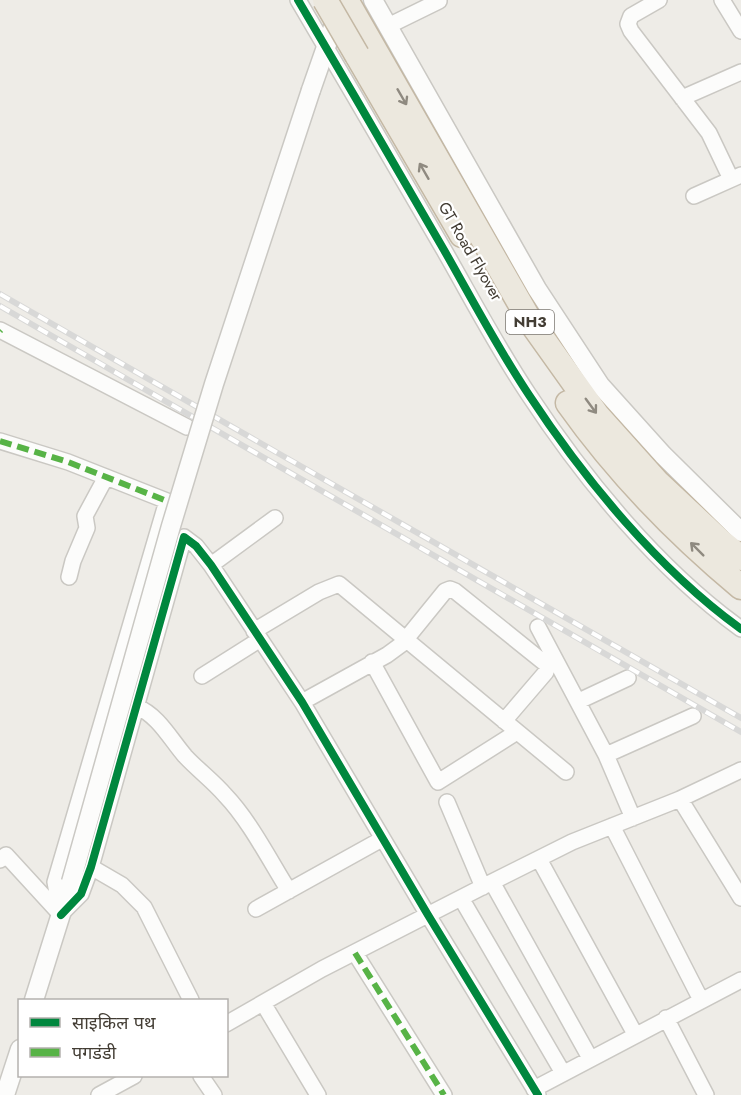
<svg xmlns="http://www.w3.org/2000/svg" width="741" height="1095" font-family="Jost,'Noto Sans Devanagari',sans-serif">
  <rect width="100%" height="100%" fill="#eeece7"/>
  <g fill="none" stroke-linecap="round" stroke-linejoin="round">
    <defs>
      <path id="minor" d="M298,0C347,83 396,167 444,250C472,299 498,349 529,395C585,480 658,569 741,629
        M659,0L631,16L628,24L631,31L709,133L731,179
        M722,0L741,31
        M388,26L439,1
        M682,98L741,72
        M694,196L741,175
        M0,330L187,427
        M0,441L68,462L167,501L55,882L61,915
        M211,565L275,518
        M69,577L73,561L87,528L85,516L106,477
        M538,627L606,755L633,818
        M254,631L319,592L339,584L566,772
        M372,662L438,782L517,732
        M202,676L259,640
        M579,701L628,678
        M302,702L387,655L402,644L445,591L450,589L455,591L547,665L546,672L504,721
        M137,707C158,715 171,740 185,756C198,770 213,781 225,795C250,821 270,861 289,891
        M606,755L693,716
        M680,799L741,898
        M447,802L483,887
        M612,826L701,1000
        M539,859L635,1034
        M0,860L6,855L61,915
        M91,867L122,885L144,907L191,1000
        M492,882L590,1058
        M461,898L563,1073
        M256,909L382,839
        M61,914L81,894L91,867L184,537L196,546L211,565L302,702L428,915L538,1095
        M355,953L444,1095
        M263,1003L318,1095
        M666,1018L706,1095
        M226,1024L322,969L492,882L572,842L680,799L741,770
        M201,1076L214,1095
        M534,1089L741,980
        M99,1095L134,1076"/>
      <path id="tertiary" d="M373,0L537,289L600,385L663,455L741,532
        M311,90L339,10
        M34,1000L71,882
        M5,1095L20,1049"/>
      <path id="trunk" d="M346,0L530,321L597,415L657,482L719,540L741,558
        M357,55L462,235
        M568,403C617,472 676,533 741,587"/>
    </defs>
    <!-- minor casing -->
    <use href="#minor" stroke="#cac8c3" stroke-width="18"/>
    <!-- tertiary casing -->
    <use href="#tertiary" stroke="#cac8c3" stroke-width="21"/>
    <!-- trunk casing -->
    <use href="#trunk" stroke="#c4b8a4" stroke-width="27"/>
    <!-- minor -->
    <use href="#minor" stroke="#fcfcfb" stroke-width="15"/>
    <!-- tertiary -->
    <use href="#tertiary" stroke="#fcfcfb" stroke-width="18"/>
    <!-- trunk -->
    <use href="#trunk" stroke="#ece8de" stroke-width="24"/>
    <defs>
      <path id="rail" d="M0,294L741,718
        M0,306L741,732"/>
    </defs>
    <!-- rail casing -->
    <use href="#rail" stroke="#d8d8d7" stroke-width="6"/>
    <!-- rail -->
    <use href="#rail" stroke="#fff" stroke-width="4" stroke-dasharray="11" stroke-linecap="butt"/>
    <defs>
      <path id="tertiary-bridge" d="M71,882L171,526L214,384L311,90"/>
      <path id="trunk-bridge" d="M325,0L357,55"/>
    </defs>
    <!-- tertiary-bridge casing -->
    <use href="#tertiary-bridge" stroke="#cac8c3" stroke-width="21" stroke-linecap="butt"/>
    <!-- trunk-bridge casing -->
    <use href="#trunk-bridge" stroke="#c4b8a4" stroke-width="27" stroke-linecap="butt"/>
    <!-- tertiary-bridge -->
    <use href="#tertiary-bridge" stroke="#fcfcfb" stroke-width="18"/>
    <!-- trunk-bridge -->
    <use href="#trunk-bridge" stroke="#ece8de" stroke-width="24"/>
    <!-- quiet -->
    <path stroke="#57b346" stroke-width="6" stroke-dasharray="12 6" stroke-linecap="butt" d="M0,331L1,330
      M0,441L68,462L167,501
      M355,953L444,1095"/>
    <defs>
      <path id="cycleway" d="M298,0C347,83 396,167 444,250C472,299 498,349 529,395C585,480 658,569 741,629
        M61,915L81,894L91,867L184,537L196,546L211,565L302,702L428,915L538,1095"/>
    </defs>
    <!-- cycleway casing -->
    <use href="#cycleway" stroke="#fff" stroke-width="11"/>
    <!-- cycleway -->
    <use href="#cycleway" stroke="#00873e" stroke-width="8"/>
  </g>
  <!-- one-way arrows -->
  <defs><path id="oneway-shaft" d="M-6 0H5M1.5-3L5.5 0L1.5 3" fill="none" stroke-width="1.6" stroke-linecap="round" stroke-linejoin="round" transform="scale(1.5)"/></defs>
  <g stroke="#8f8a80">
    <use href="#oneway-shaft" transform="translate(402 97) rotate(60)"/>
    <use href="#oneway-shaft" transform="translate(424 171) rotate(-120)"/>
    <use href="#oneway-shaft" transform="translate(591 406) rotate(54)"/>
    <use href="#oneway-shaft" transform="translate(697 549) rotate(-135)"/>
  </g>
  <g text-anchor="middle" stroke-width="4.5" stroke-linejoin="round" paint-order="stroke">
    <!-- shield labels -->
    <rect fill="#fff" stroke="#7b7771" stroke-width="1.5" x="506" y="310" width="48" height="24" rx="4.5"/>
    <g font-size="15" font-weight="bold" fill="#433d34">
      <text x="530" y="327">NH3</text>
    </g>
    <!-- street labels -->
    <g font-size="16" fill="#433d34" stroke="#fff">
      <text transform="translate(471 251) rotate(60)" y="6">GT Road Flyover</text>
    </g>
  </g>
  <!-- legend -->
  <rect x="18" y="999" width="210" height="78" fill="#ffffff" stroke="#b4b1ae" stroke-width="1.5"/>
  <rect x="30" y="1018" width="30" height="9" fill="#00873e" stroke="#b4b1ae" stroke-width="1.5"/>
  <text x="72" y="1029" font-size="18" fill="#433d34">साइकिल पथ</text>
  <rect x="30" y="1048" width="30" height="9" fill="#57b346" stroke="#b4b1ae" stroke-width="1.5"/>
  <text x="72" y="1059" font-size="18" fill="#433d34">पगडंडी</text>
</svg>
